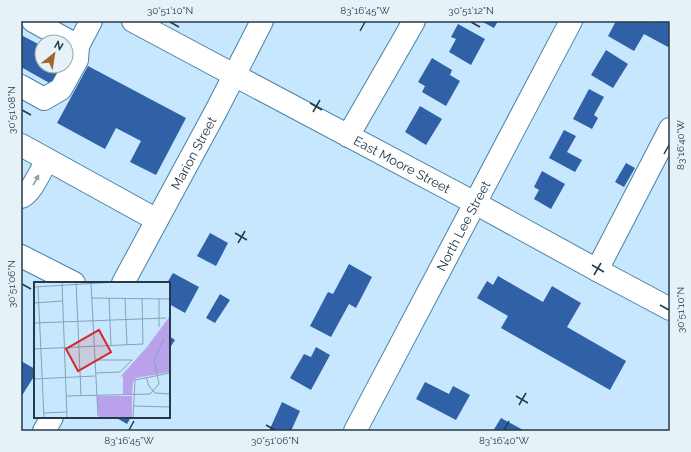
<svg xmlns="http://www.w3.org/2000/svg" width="691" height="452" font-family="Raleway,sans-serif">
  <rect width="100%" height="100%" fill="#c6e7fe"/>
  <!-- building -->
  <path fill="#3060a6" d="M481,21H498L494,28Z
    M616,21H652L655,23L656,21H667L670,22V43L668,47L644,34L634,51L608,36Z
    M458,24L485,39L471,65L449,52L456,39L451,37Z
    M21,35L42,46V66H63L53,85L21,67Z
    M606,50L628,64L613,88L591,75Z
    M432,58L452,70L450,75L460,81L446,106L422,92L425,86L418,82Z
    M88,66L186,118L156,175L130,162L141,141L116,128L105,149L57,123Z
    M589,89L604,97L594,115L598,118L592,129L573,119Z
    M420,106L442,119L426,145L405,132Z
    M564,130L576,136L567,152L582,160L575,172L549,158Z
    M626,163L635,168L624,187L615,182Z
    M542,171L565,184L551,209L534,199L539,190L534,187Z
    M210,233L228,243L216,266L197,256Z
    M349,264L372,277L356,308L349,304L331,337L310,326L328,292L333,294Z
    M173,273L199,287L185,313L169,304V283H167Z
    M498,276L543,302L552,286L581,303L567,327L626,361L610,390L501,328L508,316L477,298L487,281L493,285Z
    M220,294L230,300L215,323L206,318Z
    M169,336L175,340L169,349Z
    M316,347L330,355L311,390L290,378L304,354L311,357Z
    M21,361L35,369V375L21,397Z
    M425,382L449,394L453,386L470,395L456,420L416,399Z
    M282,402L300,411L291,431H269Z
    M115,417H131L127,424Z
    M501,418L525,431H493Z"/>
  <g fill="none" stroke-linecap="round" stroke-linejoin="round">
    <defs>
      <g id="minor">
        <path d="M33,21L78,46"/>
        <path id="s1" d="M133,21L234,75L475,203L597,270L670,309"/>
        <path d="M21,86L44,99L61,89L77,60L78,46L91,21"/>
        <path d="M348,136L405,37L414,21"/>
        <path d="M21,145L157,220"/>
        <path d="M21,197C31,194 41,170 47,160"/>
        <path d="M21,256L74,283"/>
        <path d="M597,270L670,129"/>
        <path id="s2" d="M123,283L216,111L262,21"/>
        <path d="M44,431L52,417"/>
        <path id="s3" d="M355,431L571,21"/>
      </g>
    </defs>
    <!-- minor casing -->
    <use href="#minor" stroke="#4b80a2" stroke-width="24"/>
    <!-- minor -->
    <use href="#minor" stroke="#fff" stroke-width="22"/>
  </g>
  <!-- one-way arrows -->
  <defs><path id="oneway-solid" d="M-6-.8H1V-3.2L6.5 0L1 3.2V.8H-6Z"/></defs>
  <use fill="#929ca4" href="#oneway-solid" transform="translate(36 180) rotate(-61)"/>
  <!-- ticks -->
  <path fill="none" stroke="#243a49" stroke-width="1.5" d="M170,22L179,27M471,22L480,27M360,31L365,22M310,103L322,110M22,110L31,115M313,112L320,100M664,154L669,145M235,233L247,240M238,243L245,231M592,265L604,272M594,275L601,263M22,284L31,289M660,305L669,310M516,396L528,403M519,405L526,393M266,425L275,430M129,430L134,421M504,430L509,421"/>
  <g text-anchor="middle" stroke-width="4" stroke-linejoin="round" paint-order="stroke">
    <!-- street labels -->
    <g font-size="13" fill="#243a49" stroke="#e6f1f8">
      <text dy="5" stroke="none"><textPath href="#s2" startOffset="148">Marion Street</textPath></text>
      <text dy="5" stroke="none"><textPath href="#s1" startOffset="305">East Moore Street</textPath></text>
      <text dy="5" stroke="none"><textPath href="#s3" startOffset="232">North Lee Street</textPath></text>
    </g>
  </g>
  <!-- overview -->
  <g transform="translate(34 282)">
    <rect width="136" height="136" fill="#c6e7fe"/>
    <path d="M136,34V90L102,96L99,100L98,112H89V95L87,94L113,65ZM63,114H98V136H65Z" fill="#b9a2eb"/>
    <path fill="none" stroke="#85a2b6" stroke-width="1" d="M28,0L33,136M42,0L47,113M57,1L64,134M0,5L82,0M4,5L10,136M58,16L136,17M75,16L77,64M91,16L93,63M125,16V45M0,21L28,19M0,41L132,36M0,67L109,62L108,16M61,78H98L86,90L61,91M112,95L115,104L121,111L136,112M0,97L61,94M32,114L116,112L125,102L120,78L130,57M99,124L136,125M10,131L33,130M99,136L101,98L136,91"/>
    <path fill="#d62828" fill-opacity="0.15" stroke="#d62828" stroke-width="2" d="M65,48L77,70L44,89L32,67Z"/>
    <rect width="136" height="136" fill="none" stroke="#243a49" stroke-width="2"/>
  </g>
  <!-- border -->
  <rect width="691" height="452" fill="none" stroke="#e6f1f8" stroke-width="44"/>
  <!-- north arrow -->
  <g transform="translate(54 54) rotate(30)"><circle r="19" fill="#e6f1f8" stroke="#98a8b2"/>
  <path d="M0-3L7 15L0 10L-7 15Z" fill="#a5652e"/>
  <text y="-6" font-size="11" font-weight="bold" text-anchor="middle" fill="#243a49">N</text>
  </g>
  <rect x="22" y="22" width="647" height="408" fill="none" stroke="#243a49" stroke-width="1.5"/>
  <g font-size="10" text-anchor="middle" fill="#243a49">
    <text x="170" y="14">30°51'10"N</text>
    <text x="365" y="14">83°16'45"W</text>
    <text x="471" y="14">30°51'12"N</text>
    <text transform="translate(11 110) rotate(-90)" y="4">30°51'08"N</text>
    <text transform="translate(680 145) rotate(-90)" y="4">83°16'40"W</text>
    <text transform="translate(11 284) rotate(-90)" y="4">30°51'06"N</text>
    <text transform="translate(680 310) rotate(-90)" y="4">30°51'10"N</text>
    <text x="129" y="444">83°16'45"W</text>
    <text x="275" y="444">30°51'06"N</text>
    <text x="504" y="444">83°16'40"W</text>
  </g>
</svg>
